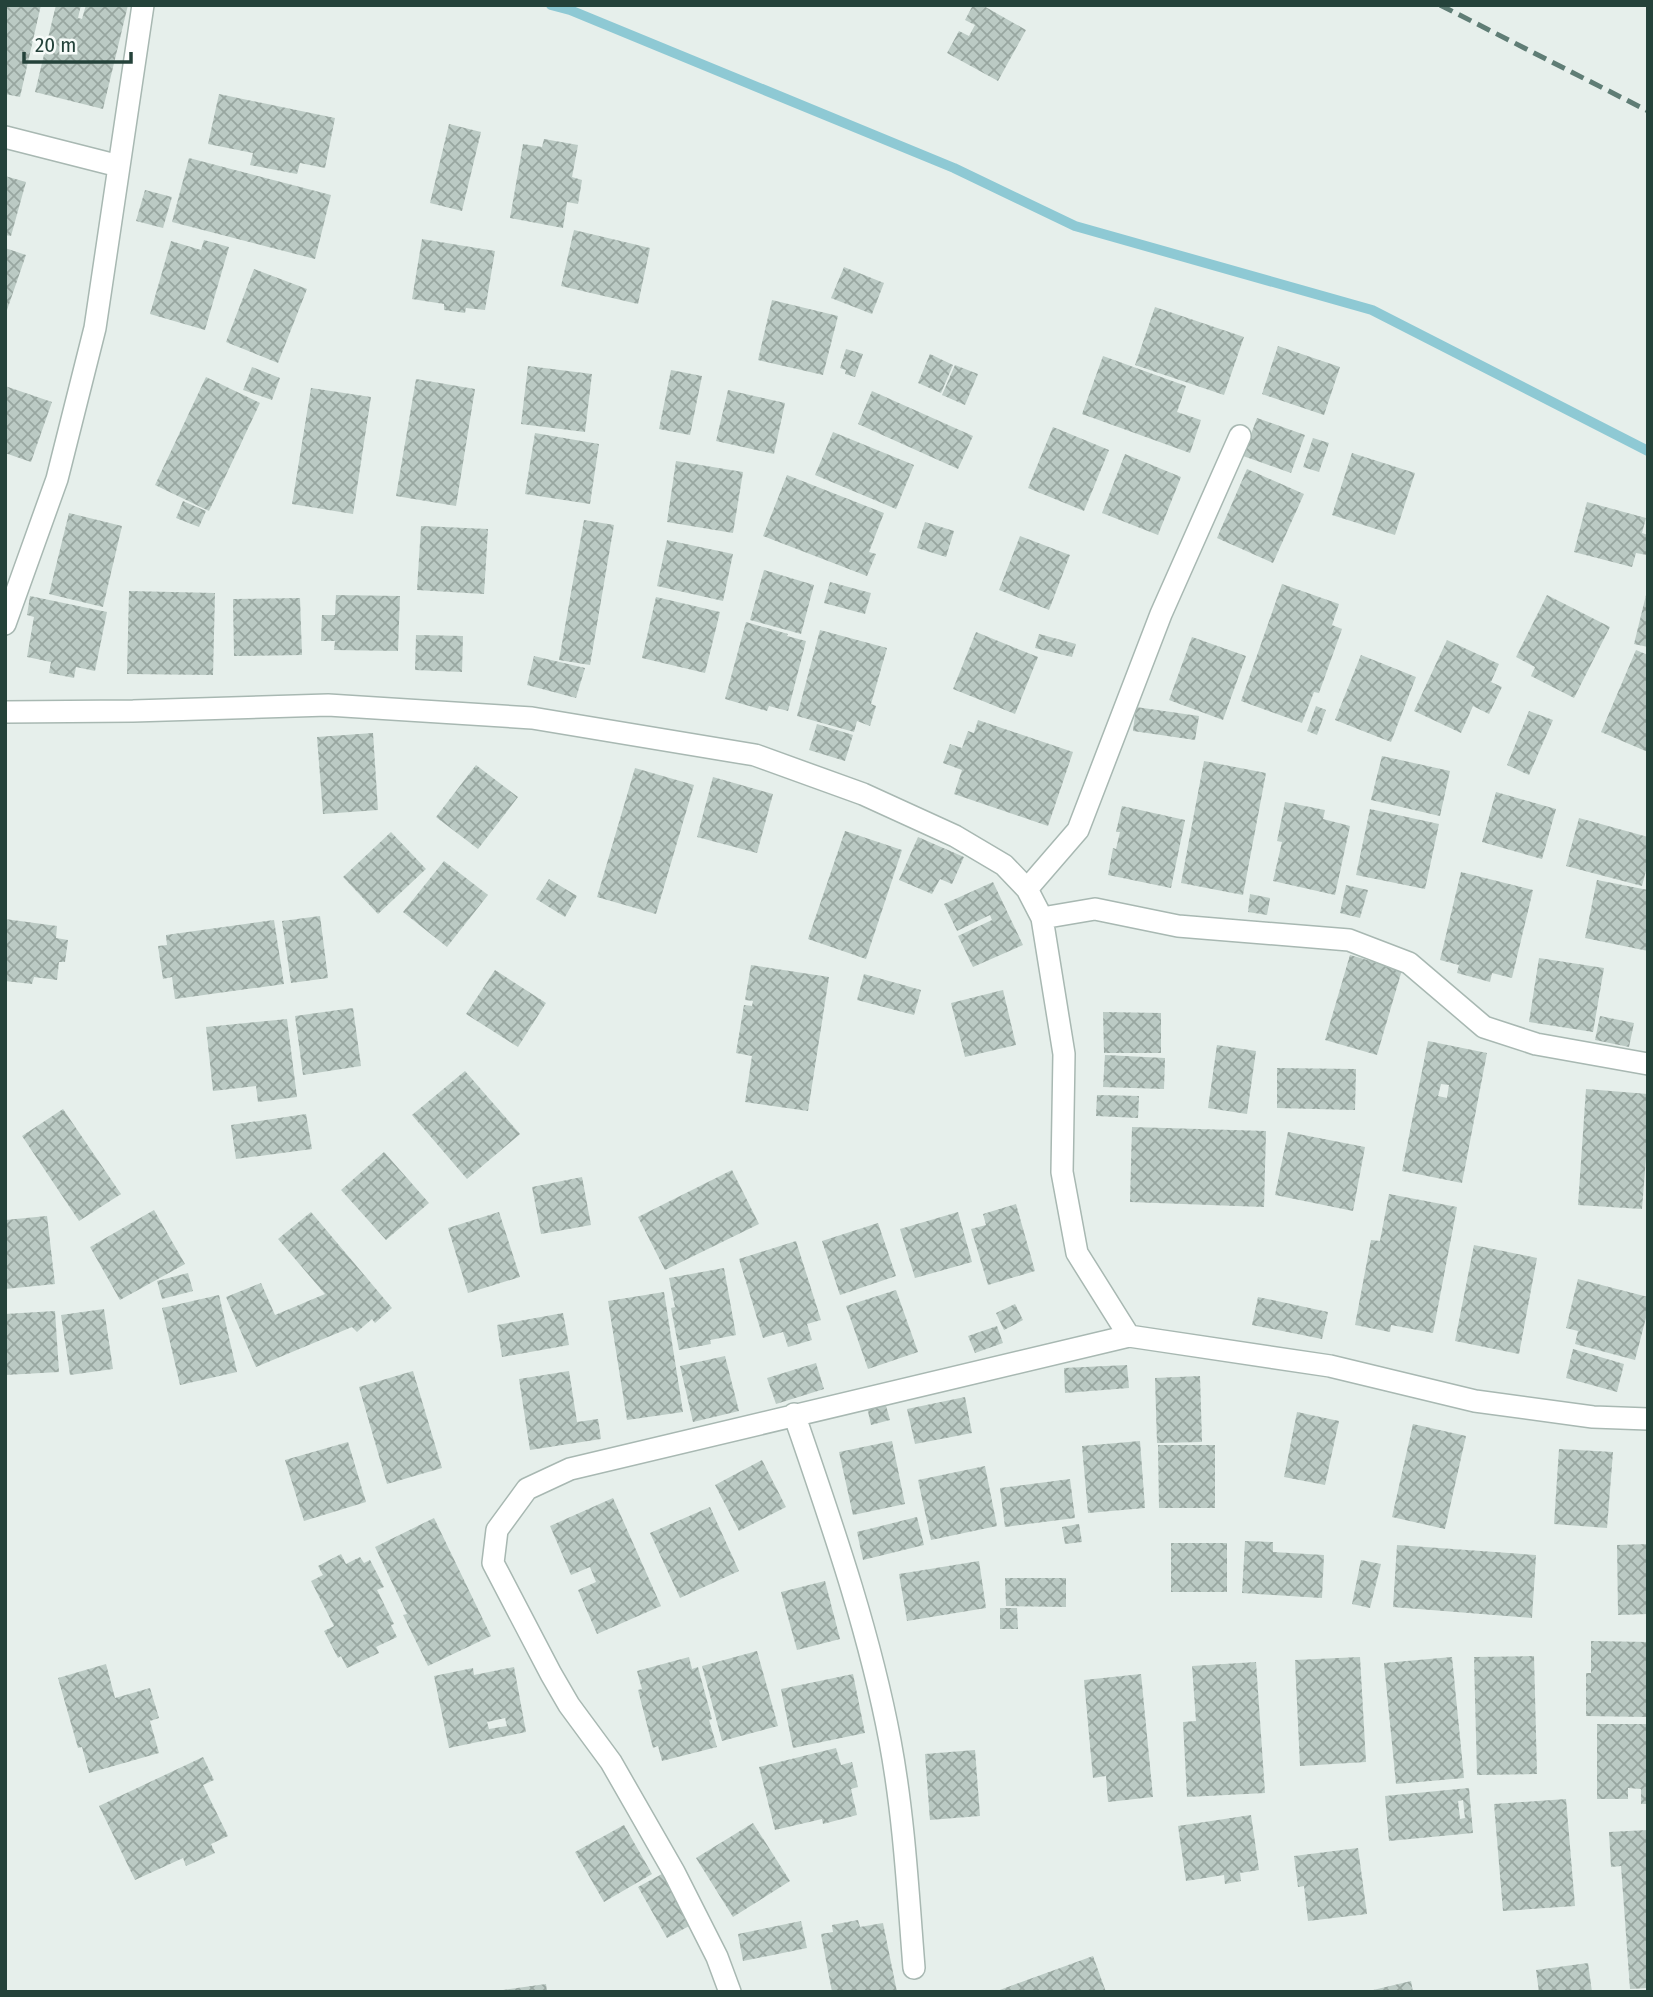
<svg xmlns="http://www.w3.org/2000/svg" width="1653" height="1997" font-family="'Fira Sans Condensed',sans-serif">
  <defs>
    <pattern id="building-cross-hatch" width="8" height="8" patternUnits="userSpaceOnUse" patternTransform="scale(1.75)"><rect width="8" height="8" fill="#bbcac4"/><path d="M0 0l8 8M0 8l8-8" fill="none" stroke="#98a6a0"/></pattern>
  </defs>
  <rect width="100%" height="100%" fill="#e6efeb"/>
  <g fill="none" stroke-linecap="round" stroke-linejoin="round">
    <!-- stream -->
    <path stroke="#8ec9d4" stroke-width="10" d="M551,5L570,10L954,168L1075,226L1372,310L1648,451"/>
  </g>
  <!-- building -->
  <path fill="url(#building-cross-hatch)" fill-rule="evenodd" d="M5,5H41L20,97L5,94Z
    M56,5H81L78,18L82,19L86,5H128L103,109L35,92Z
    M973,5H982L1026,30L998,81L947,53L959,31L969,36L975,25L965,20Z
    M219,94L335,118L325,168L300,163L297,174L250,165L253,153L208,144Z
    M449,124L481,132L462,211L430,203Z
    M544,139L578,145L572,177L582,180L578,204L567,202L563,228L510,218L523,144L542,147Z
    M189,158L331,195L315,259L172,222Z
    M5,176L26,182L11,236L5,235Z
    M145,190L172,197L163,228L136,221Z
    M574,230L650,248L638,304L561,286Z
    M422,239L495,251L485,310L466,308L465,313L444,310V304L412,299Z
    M204,240L229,247L205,330L150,314L171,241L201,250Z
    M5,248L26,255L6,313H5Z
    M844,267L884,283L872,314L831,298Z
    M254,269L307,289L278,363L226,342Z
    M772,300L838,316L823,375L758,360Z
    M1155,307L1244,337L1224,395L1135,365Z
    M1278,346L1340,367L1324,415L1262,394Z
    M846,349L863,354L855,377L845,374L846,370L840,368Z
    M930,354L953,365L941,393L918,383Z
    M1103,356L1186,386L1177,412L1201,420L1190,453L1082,414Z
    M955,365L978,374L965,405L942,395Z
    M528,366L592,374L585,432L521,424Z
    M252,367L280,378L272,400L243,390Z
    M671,370L702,376L690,435L659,429Z
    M206,377L260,403L209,511L155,485Z
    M416,379L475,389L456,506L396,496Z
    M5,386L52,402L31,462L5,453Z
    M311,388L371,397L353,514L292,504Z
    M728,390L785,403L774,454L716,441Z
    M872,391L973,436L958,469L858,424Z
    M1257,418L1305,435L1291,473L1243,456Z
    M1053,427L1109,450L1084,511L1028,488Z
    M833,432L914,465L896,509L815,475Z
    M535,433L599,444L590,504L525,494Z
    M1313,438L1329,443L1319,472L1303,467Z
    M1352,453L1415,473L1395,535L1332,515Z
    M1125,454L1181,477L1158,535L1102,513Z
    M676,461L743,472L733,533L667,522Z
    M1247,469L1304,494L1273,563L1217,538Z
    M787,475L884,513L869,552L876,554L867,576L763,536Z
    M183,501L206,511L199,527L176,518Z
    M1587,502L1646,518L1642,533L1648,535L1647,555L1636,553L1632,567L1574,552Z
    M69,513L122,526L103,607L49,594Z
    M584,520L614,525L590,665L559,660Z
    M925,522L954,531L946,557L917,548Z
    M421,526L488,529L484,594L417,590Z
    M1020,536L1070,555L1049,610L999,590Z
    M667,540L733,554L723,601L657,586Z
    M764,570L814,585L801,634L750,620Z
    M830,582L871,593L865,614L824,603Z
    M1282,584L1339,604L1332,625L1342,629L1319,693L1314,692L1302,723L1241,701Z
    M129,591L215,593L213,675L127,674Z
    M1647,591L1648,592V647L1634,644Z
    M336,595L400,596L398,651L334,650L335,641H321L322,615H335Z
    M1547,595L1610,627L1574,698L1531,676L1535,667L1516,657Z
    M30,596L107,612L95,671L76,667L74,678L49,673L51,662L27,657L34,617L27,615Z
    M656,597L720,612L705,673L642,658Z
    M300,598L302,655L234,656L233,599Z
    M746,622L788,634L787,636L806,641L788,711L769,706L767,711L725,699Z
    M820,630L887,648L871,704L876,706L870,726L857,721L854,732L797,716Z
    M976,632L1038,657L1015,714L953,689Z
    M1039,634L1076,644L1072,657L1035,648Z
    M416,635L463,636L462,672L415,670Z
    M1192,637L1246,656L1223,720L1169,700Z
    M1447,640L1499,664L1491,682L1502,687L1489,714L1473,706L1461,733L1414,711Z
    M1636,650L1648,655V752L1601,732Z
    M1361,655L1416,677L1391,742L1335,720Z
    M534,656L585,668L576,698L527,685Z
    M1316,706L1326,710L1317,735L1307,731Z
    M1136,707L1199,716L1195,740L1133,731Z
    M1529,711L1553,720L1529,775L1507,765Z
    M978,720L1073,752L1048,826L954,794L962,770L943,763L950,744L962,748L968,731L974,733Z
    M817,724L853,735L845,761L809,750Z
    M373,733L378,810L323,814L317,737Z
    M1382,756L1450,771L1440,816L1371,800Z
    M1204,761L1266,773L1243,895L1181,883Z
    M476,765L518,797L478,849L436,817Z
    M635,768L694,785L656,914L597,897Z
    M713,777L773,794L757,853L697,837Z
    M1496,792L1556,809L1542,859L1482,842Z
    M1285,802L1325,810L1323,819L1350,826L1335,895L1273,881L1282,842L1277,841Z
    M1122,806L1185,820L1171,888L1108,875L1113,848L1116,849L1120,832H1116Z
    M1370,809L1439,824L1425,889L1356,875Z
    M1579,818L1648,837V863L1642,886L1566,866Z
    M845,831L902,850L866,959L808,939Z
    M391,832L426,869L378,914L343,877Z
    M918,837L964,857L952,884L940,879L932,894L899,880Z
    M444,861L488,895L447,947L403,912Z
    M1461,872L1533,890L1512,978L1492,973L1490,982L1457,973L1459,965L1440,960Z
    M549,879L577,896L565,917L536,899Z
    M1597,880L1648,890V951L1585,938Z
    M993,882L1023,945L973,967L958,936L992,920L990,915L957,931L944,904Z
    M1346,885L1368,890L1360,918L1340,913Z
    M1250,894L1270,898L1267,915L1248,912Z
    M320,916L328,978L291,983L282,921Z
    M5,919L57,926L56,938L68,940L65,962H59L57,980L34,977L32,984L5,981Z
    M274,920L284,984L175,999L172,977L163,979L158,946L167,945L166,935Z
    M1350,955L1402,970L1377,1055L1325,1040Z
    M1539,958L1604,968L1593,1032L1529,1022Z
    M751,965L829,977L808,1111L745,1102L752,1056L736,1053L744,1005L752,1006L753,1001L745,1000Z
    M495,970L546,1003L518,1047L466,1014Z
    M864,974L921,990L914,1015L857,1000Z
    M1003,990L1016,1045L965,1057L951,1003Z
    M353,1008L361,1066L303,1075L295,1016Z
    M1103,1012L1161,1013V1053H1104Z
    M1600,1016L1634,1023L1629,1047L1595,1040Z
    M287,1019L297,1097L258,1102L256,1086L213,1091L206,1027Z
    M1428,1041L1487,1053L1462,1183L1402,1171ZM1441,1084L1449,1085L1447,1098L1438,1096Z
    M1217,1045L1256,1051L1247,1114L1208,1108Z
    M1105,1055L1165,1058L1164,1089L1103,1087Z
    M1277,1068L1356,1069L1355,1110L1277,1108Z
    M465,1071L520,1134L467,1179L412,1115Z
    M1586,1089L1648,1094V1132L1642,1209L1578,1205Z
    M1097,1095L1139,1096L1138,1118L1096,1116Z
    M63,1109L121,1194L79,1221L22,1136Z
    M306,1114L312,1149L236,1159L231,1125Z
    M1132,1127L1266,1131L1264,1207L1130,1202Z
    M1288,1132L1365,1147L1353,1211L1275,1195Z
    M384,1152L429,1203L386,1240L341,1190Z
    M732,1170L759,1224L665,1270L638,1217Z
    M582,1177L591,1225L541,1234L532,1187Z
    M1389,1194L1457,1207L1433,1333L1391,1325L1390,1332L1355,1325L1371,1240L1380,1241Z
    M1016,1204L1035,1271L988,1285L971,1229L986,1225L983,1214Z
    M154,1210L185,1264L120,1300L90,1247Z
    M311,1212L392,1308L375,1323L372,1319L357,1332L352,1327L256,1367L226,1297L261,1283L275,1315L325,1294L278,1239Z
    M499,1212L520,1277L468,1293L448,1228Z
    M958,1212L972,1262L915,1278L900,1229Z
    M47,1216L55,1284L5,1289V1220Z
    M878,1223L896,1276L840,1295L822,1241Z
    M796,1241L821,1320L807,1324L812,1340L788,1347L783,1332L763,1338L739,1259Z
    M1474,1245L1537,1258L1519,1354L1455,1341Z
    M724,1268L736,1335L710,1340L711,1344L679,1350L671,1308L675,1307L669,1278Z
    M188,1273L193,1291L162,1299L157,1281Z
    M1578,1279L1648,1297V1310L1635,1360L1575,1344L1578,1331L1566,1328Z
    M896,1290L918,1352L868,1369L846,1306Z
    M664,1292L683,1412L627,1420L608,1301Z
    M219,1295L237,1372L180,1385L162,1308Z
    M1258,1297L1328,1312L1322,1339L1252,1325Z
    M1015,1304L1023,1320L1004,1330L996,1313Z
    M104,1309L113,1369L70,1375L61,1315Z
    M55,1311L59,1372L5,1375V1314Z
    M563,1313L569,1345L502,1357L497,1325Z
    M997,1326L1003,1343L975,1353L968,1336Z
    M1573,1349L1624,1364L1617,1392L1566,1378Z
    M725,1356L739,1411L693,1422L680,1366Z
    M816,1363L824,1389L776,1404L767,1378Z
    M1127,1365L1129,1388L1065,1393L1064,1368Z
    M413,1371L442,1468L387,1484L359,1387Z
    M569,1371L577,1422L598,1419L601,1439L530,1450L519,1379Z
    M1200,1376L1202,1442L1157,1443L1155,1378Z
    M965,1397L972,1433L915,1444L907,1409Z
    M885,1402L890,1420L871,1425L867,1407Z
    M1297,1412L1339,1421L1325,1485L1284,1477Z
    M1413,1424L1466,1436L1445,1529L1392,1517Z
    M892,1441L905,1504L853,1515L839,1452Z
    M1140,1441L1145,1508L1088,1513L1082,1446Z
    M348,1442L366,1502L304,1521L285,1460Z
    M1158,1445H1215V1508H1159Z
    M1559,1449L1613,1452L1607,1528L1554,1524Z
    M762,1460L786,1507L739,1531L715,1485Z
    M985,1466L997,1526L931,1540L918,1480Z
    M1070,1479L1075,1518L1005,1527L1000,1488Z
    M613,1498L661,1606L597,1634L578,1590L596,1582L590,1567L571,1575L550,1526Z
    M710,1507L739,1571L680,1598L650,1533Z
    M917,1517L924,1545L863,1560L857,1532Z
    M434,1518L491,1636L428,1666L403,1615L407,1614L375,1547Z
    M1079,1524L1082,1542L1065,1544L1062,1527Z
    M1245,1541L1273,1542V1552L1324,1555L1322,1598L1242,1593Z
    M1171,1543H1227V1592H1171Z
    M1648,1544V1614L1618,1615L1617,1545Z
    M1397,1545L1536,1555L1532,1618L1393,1607Z
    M341,1554L346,1564L360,1557L364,1563L370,1560L384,1587L377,1590L394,1624L391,1625L397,1637L376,1647L379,1653L347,1668L341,1656L338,1658L324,1631L334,1626L311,1581L323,1575L318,1566Z
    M1361,1560L1381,1564L1370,1608L1352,1604Z
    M979,1561L986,1608L907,1621L899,1574Z
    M1005,1578H1066V1607L1006,1606Z
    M825,1581L840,1639L797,1650L781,1592Z
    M1000,1608H1017L1018,1629H1000Z
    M1591,1641L1648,1642V1717L1586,1716V1673H1591Z
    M757,1651L778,1726L722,1741L702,1666Z
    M1534,1656L1537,1774L1477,1775L1474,1657Z
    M689,1657L692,1669L698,1667L712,1719L709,1720L717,1747L662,1761L658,1746L653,1748L638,1690L642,1689L637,1671Z
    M1360,1657L1366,1762L1300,1766L1295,1660Z
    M1452,1657L1464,1778L1396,1784L1384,1663Z
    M1256,1662L1265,1793L1187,1797L1183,1722L1196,1721L1192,1666Z
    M106,1664L115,1698L150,1688L159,1718L150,1721L159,1753L89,1773L82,1747L78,1748L58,1678Z
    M514,1667L526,1732L449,1748L434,1676L473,1668L474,1675ZM505,1718L507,1726L489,1729L487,1722Z
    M853,1674L865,1733L793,1748L781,1689Z
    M1141,1674L1153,1797L1108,1802L1106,1776L1093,1778L1084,1680Z
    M1597,1724H1648V1804H1641V1789L1628,1788V1799H1597Z
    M836,1748L841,1765L852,1762L858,1787L851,1789L857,1815L823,1824L822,1819L775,1830L759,1767Z
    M975,1750L980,1816L930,1820L925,1754Z
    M203,1757L214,1780L203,1785L228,1836L211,1844L215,1853L186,1866L183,1858L135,1880L99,1806Z
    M1469,1788L1473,1833L1389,1841L1385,1796ZM1463,1800L1465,1818L1460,1819L1458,1801Z
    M1566,1799L1575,1906L1503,1911L1494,1804Z
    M1251,1815L1259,1870L1240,1873L1241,1881L1225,1884L1224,1875L1186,1881L1178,1826Z
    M753,1823L790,1881L733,1917L696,1858Z
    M624,1825L652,1874L604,1902L575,1852Z
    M1648,1830V1988L1630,1989L1621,1866L1611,1867L1609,1832Z
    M1358,1848L1367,1914L1308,1921L1304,1886L1298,1887L1294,1856Z
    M662,1874L691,1925L667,1938L638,1887Z
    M858,1920L860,1927L883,1923L897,1992H832L821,1934L833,1932L832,1925Z
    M801,1921L807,1948L743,1961L738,1934Z
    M1093,1956L1106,1992H997V1991Z
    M1588,1963L1592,1992H1539L1536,1970Z
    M1411,1981L1413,1992H1369V1991Z
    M546,1984L547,1992H503V1990Z"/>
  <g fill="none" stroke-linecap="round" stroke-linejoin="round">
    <defs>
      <path id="street" d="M5,137L119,166
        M5,624L57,479L95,328L143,5
        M5,712L133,711L328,705L532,718L755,755L863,794L955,836L1004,865L1027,889L1042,918L1064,1054L1062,1172L1077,1253L1129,1336
        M1027,889L1078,830L1161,614L1240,436
        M1042,918L1095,909L1178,926L1349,940L1409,963L1484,1027L1536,1044L1648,1064
        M794,1414C831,1522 869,1629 890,1741C904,1816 908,1892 914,1968
        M730,1992L717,1957L674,1872L611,1762L569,1705L551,1674L493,1563L497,1530L527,1489L570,1469L1129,1336L1330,1366L1475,1401L1593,1417L1648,1419"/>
    </defs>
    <!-- street casing -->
    <use href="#street" stroke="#a8b8b2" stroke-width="24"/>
    <!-- street -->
    <use href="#street" stroke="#fff" stroke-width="21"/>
    <!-- rail -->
    <path stroke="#5f7d75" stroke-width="5" stroke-dasharray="14 7" stroke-linecap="butt" d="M1440,5L1648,111"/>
  </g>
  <!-- border -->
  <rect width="1653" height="1997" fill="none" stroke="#24423a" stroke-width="14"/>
  <!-- scale -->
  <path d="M24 52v10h107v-10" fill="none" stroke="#24423a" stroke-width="3.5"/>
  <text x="35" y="52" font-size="21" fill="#24423a" stroke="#f7fbf9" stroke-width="5" paint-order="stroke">20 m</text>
</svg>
